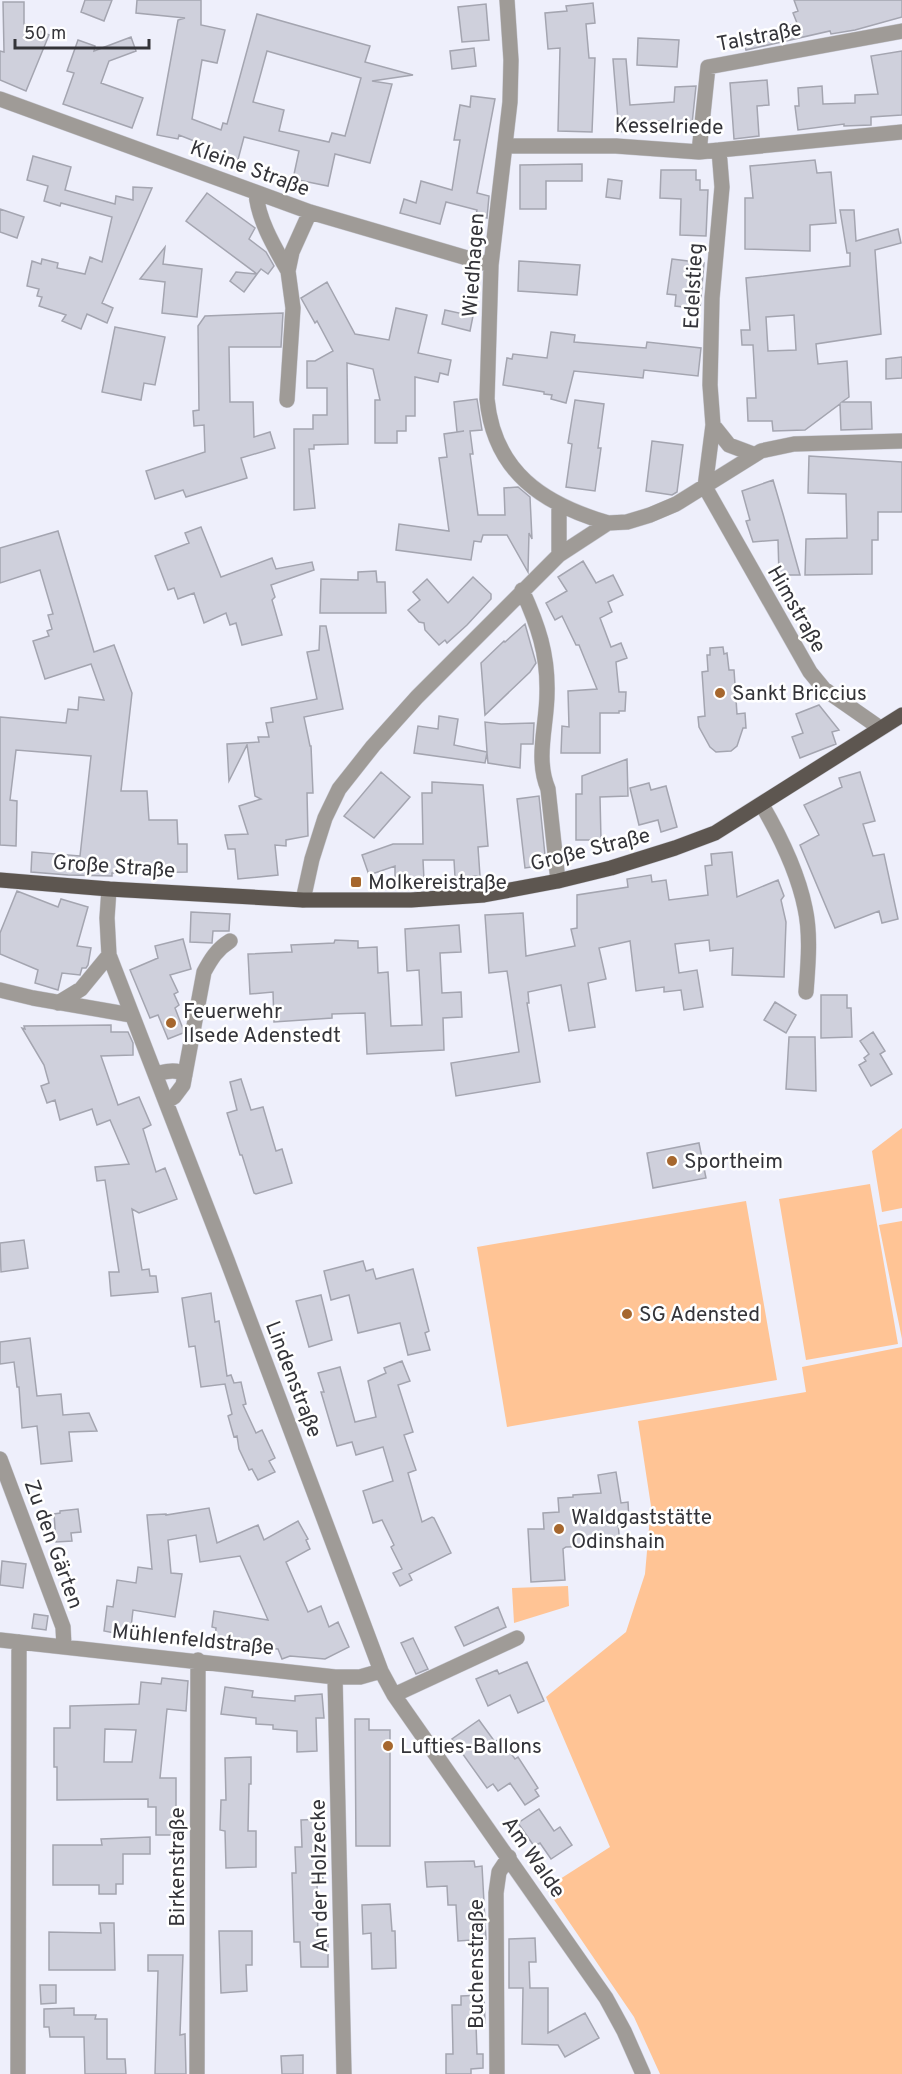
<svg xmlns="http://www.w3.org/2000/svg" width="902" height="2074" font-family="Overpass,sans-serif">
  <rect width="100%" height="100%" fill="#eeeffb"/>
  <!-- green -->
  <path fill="#ffc495" d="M902,1128V1208L882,1212L872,1151Z
    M870,1184L898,1344L806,1360L779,1199Z
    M746,1201L777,1380L507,1427L477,1247Z
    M902,1221V1339L879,1225Z
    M902,1347V2074H660L634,2017L546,1888L610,1847L546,1697L626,1632L645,1574L651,1506L638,1421L806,1392L802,1367Z
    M568,1586L569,1606L514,1623L512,1588Z"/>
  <!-- building -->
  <path fill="#cfd0dc" stroke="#a4a5b0" stroke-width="1.5" fill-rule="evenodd" d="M85,0H112L104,21L81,12Z
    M137,0H201V25L225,30L217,63L202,60L192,119L221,130L223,123L227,124L257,14L370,46L365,62L413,75L372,81L392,84L370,163L335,154L328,186L293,179L299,151L244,137L236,167L204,155L207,146L179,135L178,139L157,135L178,20L185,18L136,13ZM267,51L361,78L345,136L332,133L329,142L279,131L284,110L253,102Z
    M794,0H902V17L855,30L831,34L830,31L746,50L743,40L797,23L793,13L798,11Z
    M3,2H24V24L49,35L26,91L0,80V51L4,52Z
    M593,3L595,23L586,24L589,58H595L592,132L558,131L560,48L548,49L545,13L567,11L566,6Z
    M486,4L489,40L462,42L458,7Z
    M131,37L136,51L109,61L101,83L143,98L132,128L63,104L74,73L67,71L78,40L95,46L94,51Z
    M638,38L679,40L677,67L637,65Z
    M474,48L476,66L452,69L450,51Z
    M902,51V115L871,117V125L844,126V124L798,130L795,106H799L798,88L822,86L823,104L855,103V95L878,94L871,56Z
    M613,59H626L630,105L674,102L675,87L696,86L692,124L657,121V128L619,132Z
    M767,80L769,105L757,106L759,136L734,139L730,83Z
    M471,96L495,99L477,193L489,196L487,218L476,215L477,210L446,202L440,224L400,213L404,199L416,203L421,181L452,190L460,140H454L460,105L470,107Z
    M33,156L71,167L65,190L115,204L116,196L133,200V187L152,188L102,303L113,308L107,323L87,314L81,329L62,321L66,315L39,306L42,297L37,296L39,289L27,286L32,261L41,264L42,259L58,263L57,268L85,274L90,257L102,262L112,217L61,203L60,206L44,201L48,186L27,180Z
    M815,160L817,173L831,172L836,223L810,225V251L745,249V198H753L750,166Z
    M582,164V181H546V209H520V165Z
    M661,170H696V180H700V190H708L706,236L680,235L681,199L660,198Z
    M608,179L622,181L620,199L606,197Z
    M207,193L255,228L249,239L266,252L274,266L268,274L261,269L257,274L186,221Z
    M0,209L24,217L17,238L0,232Z
    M840,210H854L856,241L898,229L901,243L875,250L881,334L816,344L818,364L847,361L849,397L842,402H871L872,429L841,430L840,404L805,430L773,431L772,421H748L747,398H756L753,345H742L741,330H750L746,278L850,266V253H847ZM794,315L796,350L768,351L766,317Z
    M165,247L163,264L202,269L197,317L162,313L165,282L140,279Z
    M672,259L704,263L700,309L675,306L676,295L667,294Z
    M519,261L580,265L577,295L518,291Z
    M236,272L257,274L244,292L230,281Z
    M327,282L355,334L389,340L396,308L427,315L418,353L451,360L448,375L440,373L438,382L415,377V416H406V431H397V443H375V400H380L373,369L347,363L348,444L314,445V449H309L315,508L294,510V429H313V415H327V388H307V361H315L333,351L317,321L315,323L301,298Z
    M445,310L473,316L470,331L442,324Z
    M283,313L281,347H229L230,402H253L254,437L270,432L275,448L241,458L247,478L186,497L183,490L155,499L146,471L205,452L204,425L194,426L193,411L199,410L198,326L205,316Z
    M115,327L165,337L155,385L144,383L141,400L102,392Z
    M551,332L575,335L574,342L646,348L647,342L701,348L698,376L644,370L643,378L574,371L566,403L551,399L552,395L544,394V392L503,385L507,358L512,359L513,354L547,358Z
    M902,357V378L886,379V359Z
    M477,399L482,430L470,431L473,454H470L478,515H505L504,488L518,487L530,497L532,539L529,533L528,572L507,535H483L481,542L474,541L471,560L396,550L399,524L449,531L439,458L447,457L444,434L464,431L457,432L454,402Z
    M575,400L604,404L598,448H601L595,491L566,487L572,444L568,443Z
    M652,441L683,445L677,492L672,495L646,491Z
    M809,456L902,462V512H878V540H872V574L805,575L806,539L847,538L846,494L808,493Z
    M773,480L783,514L800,575H779L778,540L753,542L746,521L750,520L742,491Z
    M201,527L221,577L272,558L276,569L312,562L314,570L271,585L275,597L272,600L282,635L242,645L236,623L230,625L226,613L204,623L194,593L178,599L174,588L168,590L155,556L189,543L185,533Z
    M58,531L94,652L114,645L132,693L121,791H147L149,820H177L178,844H187V872L112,873V876L68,875L31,872L32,852L80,856L91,756L16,750L10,800L17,801L16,846L0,845V717L66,723L68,709L78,710L79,697L104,700L91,664L45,679L33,641L49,636L47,631L52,629L48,615L53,614L40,570L0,583V548Z
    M583,561L596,583L613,575L623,595L608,602L612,612L600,618L611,647L621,643L627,658L616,662L619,692H626L625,711H619V713H600V753H561L562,726L569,727L568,691L597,689L579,645H576L562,616L555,620L546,603L567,591L558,577Z
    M376,571L377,582H385L386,613H320L321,579L358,580V572Z
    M473,577L491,594V599L467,625L447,643L445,640L439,645L425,630L424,623L419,622L408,610L420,600L413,592L427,579L448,603Z
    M525,624L536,663L530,672L485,715L481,663L504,641L505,642Z
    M320,626H326L343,709L304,717L310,746H311L313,793H307L308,836L286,840V846L275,845L278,875L238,879L235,849H228L225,835L248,834L239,806L261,799L255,796L247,745L229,781L227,744L259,742L258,737H269L266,723L273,722L271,708L317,699L307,652L319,650Z
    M723,647L724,654L727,653L729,670H734L737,714L745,713L746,728H743L737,746L731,751L716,752L710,747L699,727L698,717L705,716L702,672L708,671L707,655H710V648Z
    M819,705L839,730L832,732L836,744L800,758L792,737L803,733L796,714Z
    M439,716L458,719L454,745L487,752L485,722L501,724L534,723L533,744H521L520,768L488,763L487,753L485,763L414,753L418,726L438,729Z
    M627,759L628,796L600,797L601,840H576V794H582V776Z
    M381,772L410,797L374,838L344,816Z
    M860,772L875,821L863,824L873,856L884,854L898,919L882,923L879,911L835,928L800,845L819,835L804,805L842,787L839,778Z
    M432,782L483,785L488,846L478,847L480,876L455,877L454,860H423L424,880L395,881V866L369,875L362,855L393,844H423L422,793H432Z
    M649,783L651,790L666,786L677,827L661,832L658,820L639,825L630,788Z
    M539,796L546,865L525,868L517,799Z
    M732,852L737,897L778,880L784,896L781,900L786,922L784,977L732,975L733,948L710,951L709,940L675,944L679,973L697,970L703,1007L684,1010L681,990L664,992V987L636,991L630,941L599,948L606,979L588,983L595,1027L569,1031L561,985L528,992L529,1003H527L540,1082L456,1096L451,1063L519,1052L507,971L489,973L485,915L523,913L526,956L575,946L571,929L577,928V895L628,887L627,879L651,875L652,882L666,880L669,900L708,895L705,866L712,865L711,854Z
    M17,891L58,907L61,899L88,907L77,946L91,948L88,965L86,968H82L80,975L62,973L58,990L35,983L38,970L0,954V933Z
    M191,912L230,914L229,931H213L212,943L190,942Z
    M459,925L461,952L440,953L442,993L461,992L462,1017L443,1018L444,1050L367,1054L365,1013L332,1014V1018L274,1022L273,992L250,994L248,954L292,952L291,945L334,943L335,940L358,941V948L377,947L378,973L388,972L391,1026L422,1025L419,970L407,971L405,929Z
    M183,939L191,969L170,975L178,992L174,994L179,1005L175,1008L183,1029V1033L168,1039L158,1015L150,1018L130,970L158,958L155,946Z
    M821,995H847V1008H851L852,1037L821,1038Z
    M775,1002L796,1015L786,1033L764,1020Z
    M111,1025V1032H128L133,1043V1055L101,1056L118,1105L139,1097L151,1125L143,1129L156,1172L165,1168L177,1199L139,1213L132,1209L142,1270L149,1269L150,1276H156L158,1292L111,1296L109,1272H119L105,1180L97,1181L95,1167L129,1164L110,1120L97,1125L92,1109L60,1120L55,1100L47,1103L41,1086L49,1083L44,1065L22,1028L25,1029L24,1026Z
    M873,1032L885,1051L880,1054L892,1074L871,1086L859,1065L866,1061L864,1058L869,1054L860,1041Z
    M789,1037H815L816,1091L786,1089Z
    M241,1079L251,1110L263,1107L276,1151L282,1149L292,1183L256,1194L254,1193L242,1155H240L227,1113L237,1110L230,1082Z
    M699,1143L706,1178L653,1188L647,1153Z
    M24,1240L28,1268L1,1272L0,1243Z
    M363,1261L366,1271L373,1269L376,1279L413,1269L429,1331L425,1333L430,1350L408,1355L400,1323L358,1333L349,1295L331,1300L324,1271Z
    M211,1293L215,1322L219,1321L227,1376L231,1375L234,1383L241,1382L246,1404L243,1405L256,1433L262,1430L275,1458L269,1461L275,1472L258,1480L252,1469L249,1470L239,1449L237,1436L234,1437L228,1416L232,1414L225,1384L201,1387L195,1346L189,1347L182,1298Z
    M321,1295L332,1340L309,1347L296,1301Z
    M30,1338L37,1396L61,1394L63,1415L89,1413L97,1431L69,1432L72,1461L41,1464L37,1426L22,1428L19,1387H17L14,1362L0,1364V1342Z
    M402,1361L410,1381L398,1385L413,1432L404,1435L416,1470L408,1473L422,1522L432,1517L434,1518L451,1553L409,1574L412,1580L400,1586L393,1573L402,1569L391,1547L394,1545L382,1520L373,1523L363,1491L393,1481L383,1447L356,1455L352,1442L337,1446L321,1392H324L318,1373L340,1367L355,1422L376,1417L368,1381L386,1373L384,1368Z
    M616,1472L621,1503L628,1502L629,1520L618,1521L620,1548L599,1549V1546L566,1547L563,1549L565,1580L531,1582L528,1529H544L543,1513L559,1512L558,1498L573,1497V1495L601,1493L598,1475Z
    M209,1508L217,1543L258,1525L264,1540L298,1521L308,1539L306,1540L310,1549L286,1562L308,1612L321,1606L329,1627L338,1622L349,1647L325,1659L290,1656L282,1659L278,1649L242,1647V1650L214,1645L216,1628L212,1627L214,1611L268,1620L240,1556L200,1562L196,1535L168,1540L171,1573L182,1574L175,1617L133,1610L130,1636L104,1631L107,1606L113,1607L117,1580L136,1583L138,1567L152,1569L147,1515L166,1514V1515Z
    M78,1509L81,1532L71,1533L72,1541L56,1542L54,1514L60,1513V1511Z
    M2,1561L26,1564L23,1588L0,1585Z
    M498,1607L506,1627L464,1646L455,1627Z
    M34,1614L48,1616L46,1630L32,1628Z
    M413,1638L428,1669L416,1674L401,1643Z
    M527,1662L544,1701L518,1713L510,1695L488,1706L476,1679L497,1670L499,1674Z
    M162,1678L188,1681L186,1711L167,1709L160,1778H176V1808H182V1835H156V1807H148V1799L57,1800V1767H54V1728H70V1706L139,1704L141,1682L161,1684ZM105,1729L136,1730L132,1762H104Z
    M225,1687L253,1691L252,1697L295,1701V1696L322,1694L324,1718H316L317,1751L297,1752V1731L273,1729V1725L256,1724V1718L221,1714Z
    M355,1719H369V1730H390V1846H356Z
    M479,1720L495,1742L500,1738L515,1759L518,1757L538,1788L535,1790L539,1796L525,1805L510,1783L498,1791L493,1784L487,1788L452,1739Z
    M251,1757V1784H249L248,1831H256V1867L226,1868L225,1831L220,1830L221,1800H226L225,1758Z
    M539,1809L554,1831L560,1827L572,1845L551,1859L540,1843L534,1846L518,1823Z
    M325,1819L326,1845H322L323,1882H317L318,1940H328V1967H301L300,1942H294L292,1873H296L295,1847H302L301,1820Z
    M150,1837V1854H123V1884H116V1894H99V1885H53V1845H102L101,1839Z
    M474,1861L475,1867L482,1866L486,1939L458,1941L456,1905H448L447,1886L427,1887L425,1862Z
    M390,1904L392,1931H395L396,1968L372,1969L371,1933L363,1934L362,1905Z
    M100,1923H114L115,1970H49V1932L101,1933Z
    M219,1931H252V1965H246L247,1991L221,1993Z
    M535,1938L536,1962H529L530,1988H548V2033L585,2013L599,2038L565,2057L558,2045L522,2044L523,1988H509V1939Z
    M148,1955H183L180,2035L185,2034L186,2074H155L158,1971H148Z
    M40,1985H56V2003L41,2004Z
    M484,1995L485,2023L476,2024L477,2054H483V2068L471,2069V2074H446V2054H453L452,2005H461V1996Z
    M74,2008V2015H96L95,2019H107V2059H125L126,2074H85L84,2037H50L49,2027H44V2009Z
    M303,2055V2074H282L281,2056Z"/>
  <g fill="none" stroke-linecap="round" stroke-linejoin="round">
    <defs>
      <path id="minor" d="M507,0L511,60L510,102L491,265L487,399C494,472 543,504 608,523
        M0,99L310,212L491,265
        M506,146H616L699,152L902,132
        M719,150L722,187L712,298L710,385L713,425L729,445L753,454
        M699,152L708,67L902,31
        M256,193C258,220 275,248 288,271
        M287,400L293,308L288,271L292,252L310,212
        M713,425L705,487L810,672L824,689L880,728
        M559,505V555
        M522,590C538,625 548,654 547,693C547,725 535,758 548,789L558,881
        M762,805C780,836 798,873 805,908C811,935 808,965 806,992
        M109,889L107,918L109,955L227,1260L381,1671L394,1695L606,1998L624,2031L643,2074
        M303,900L312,859L325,818L339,789L373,746L417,697L559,555L608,523L627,522L650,515L676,504L761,451L794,444L902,441
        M0,990L33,998L131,1015
        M58,1003L81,989L109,955
        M155,1074C165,1072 176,1068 185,1075
        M166,1102L174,1097L183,1085L204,972C211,959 217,949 230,941
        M0,1459L63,1627L64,1646
        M0,1640L335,1677H360L381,1671
        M335,1677L344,2074
        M394,1695L517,1638
        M18,2074L19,1642
        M197,2074L198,1660
        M497,2074L496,1893L499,1872L509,1857"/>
      <path id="major" d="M0,880L109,889L303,900H411L484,895L558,881L611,868L675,848L715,833L902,715"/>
    </defs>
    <!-- minor casing -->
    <use href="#minor" stroke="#c9cad4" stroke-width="16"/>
    <!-- major casing -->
    <use href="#major" stroke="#c9cad4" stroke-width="16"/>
    <!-- minor -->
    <use href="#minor" stroke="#9f9b97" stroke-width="15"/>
    <!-- major -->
    <use href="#major" stroke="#5d5650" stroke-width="15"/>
  </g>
  <!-- markers -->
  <g fill="#a6672e" stroke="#fff" stroke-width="2">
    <circle cx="720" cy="693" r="6"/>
    <rect x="350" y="876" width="12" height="12" rx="3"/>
    <circle cx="171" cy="1023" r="6"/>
    <circle cx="672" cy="1161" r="6"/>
    <circle cx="627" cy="1314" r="6"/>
    <circle cx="559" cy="1529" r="6"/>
    <circle cx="388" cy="1746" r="6"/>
  </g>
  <g text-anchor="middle" stroke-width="5" stroke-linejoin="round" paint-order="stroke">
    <!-- street labels -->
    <g font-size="21" fill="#343439" stroke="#fff">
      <text transform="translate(759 36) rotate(-11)" y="7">Talstraße</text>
      <text transform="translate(669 126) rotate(1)" y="7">Kesselriede</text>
      <text transform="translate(250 168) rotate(20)" y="7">Kleine Straße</text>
      <text transform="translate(473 265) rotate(-86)" y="7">Wiedhagen</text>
      <text transform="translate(693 286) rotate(-87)" y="7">Edelstieg</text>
      <text transform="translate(797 609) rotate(60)" y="7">Himstraße</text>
      <text transform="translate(590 849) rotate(-14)" y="7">Große Straße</text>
      <text transform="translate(114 866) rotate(4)" y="7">Große Straße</text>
      <text transform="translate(294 1379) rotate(69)" y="7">Lindenstraße</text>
      <text transform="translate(54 1544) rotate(70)" y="7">Zu den Gärten</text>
      <text transform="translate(193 1639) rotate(6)" y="7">Mühlenfeldstraße</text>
      <text transform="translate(534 1857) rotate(55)" y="7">Am Walde</text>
      <text transform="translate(177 1867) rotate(-90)" y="7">Birkenstraße</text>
      <text transform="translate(319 1876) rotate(-91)" y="7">An der Holzecke</text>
      <text transform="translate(476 1964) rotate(-90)" y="7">Buchenstraße</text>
    </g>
    <!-- poi labels -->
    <g font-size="21" fill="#343439" stroke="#fff" text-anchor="start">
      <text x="732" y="700">Sankt Briccius</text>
      <text x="368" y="889">Molkereistraße</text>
      <text x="183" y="1018">Feuerwehr<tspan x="183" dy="24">Ilsede Adenstedt</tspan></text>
      <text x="684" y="1168">Sportheim</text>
      <text x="639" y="1321">SG Adensted</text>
      <text x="571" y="1524">Waldgaststätte<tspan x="571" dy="24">Odinshain</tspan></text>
      <text x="400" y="1753">Lufties-Ballons</text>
    </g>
  </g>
  <!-- scale -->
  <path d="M15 39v9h134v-9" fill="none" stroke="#343439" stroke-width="3"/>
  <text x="24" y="39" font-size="18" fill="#343439" stroke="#ffffff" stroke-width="4.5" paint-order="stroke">50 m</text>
</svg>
